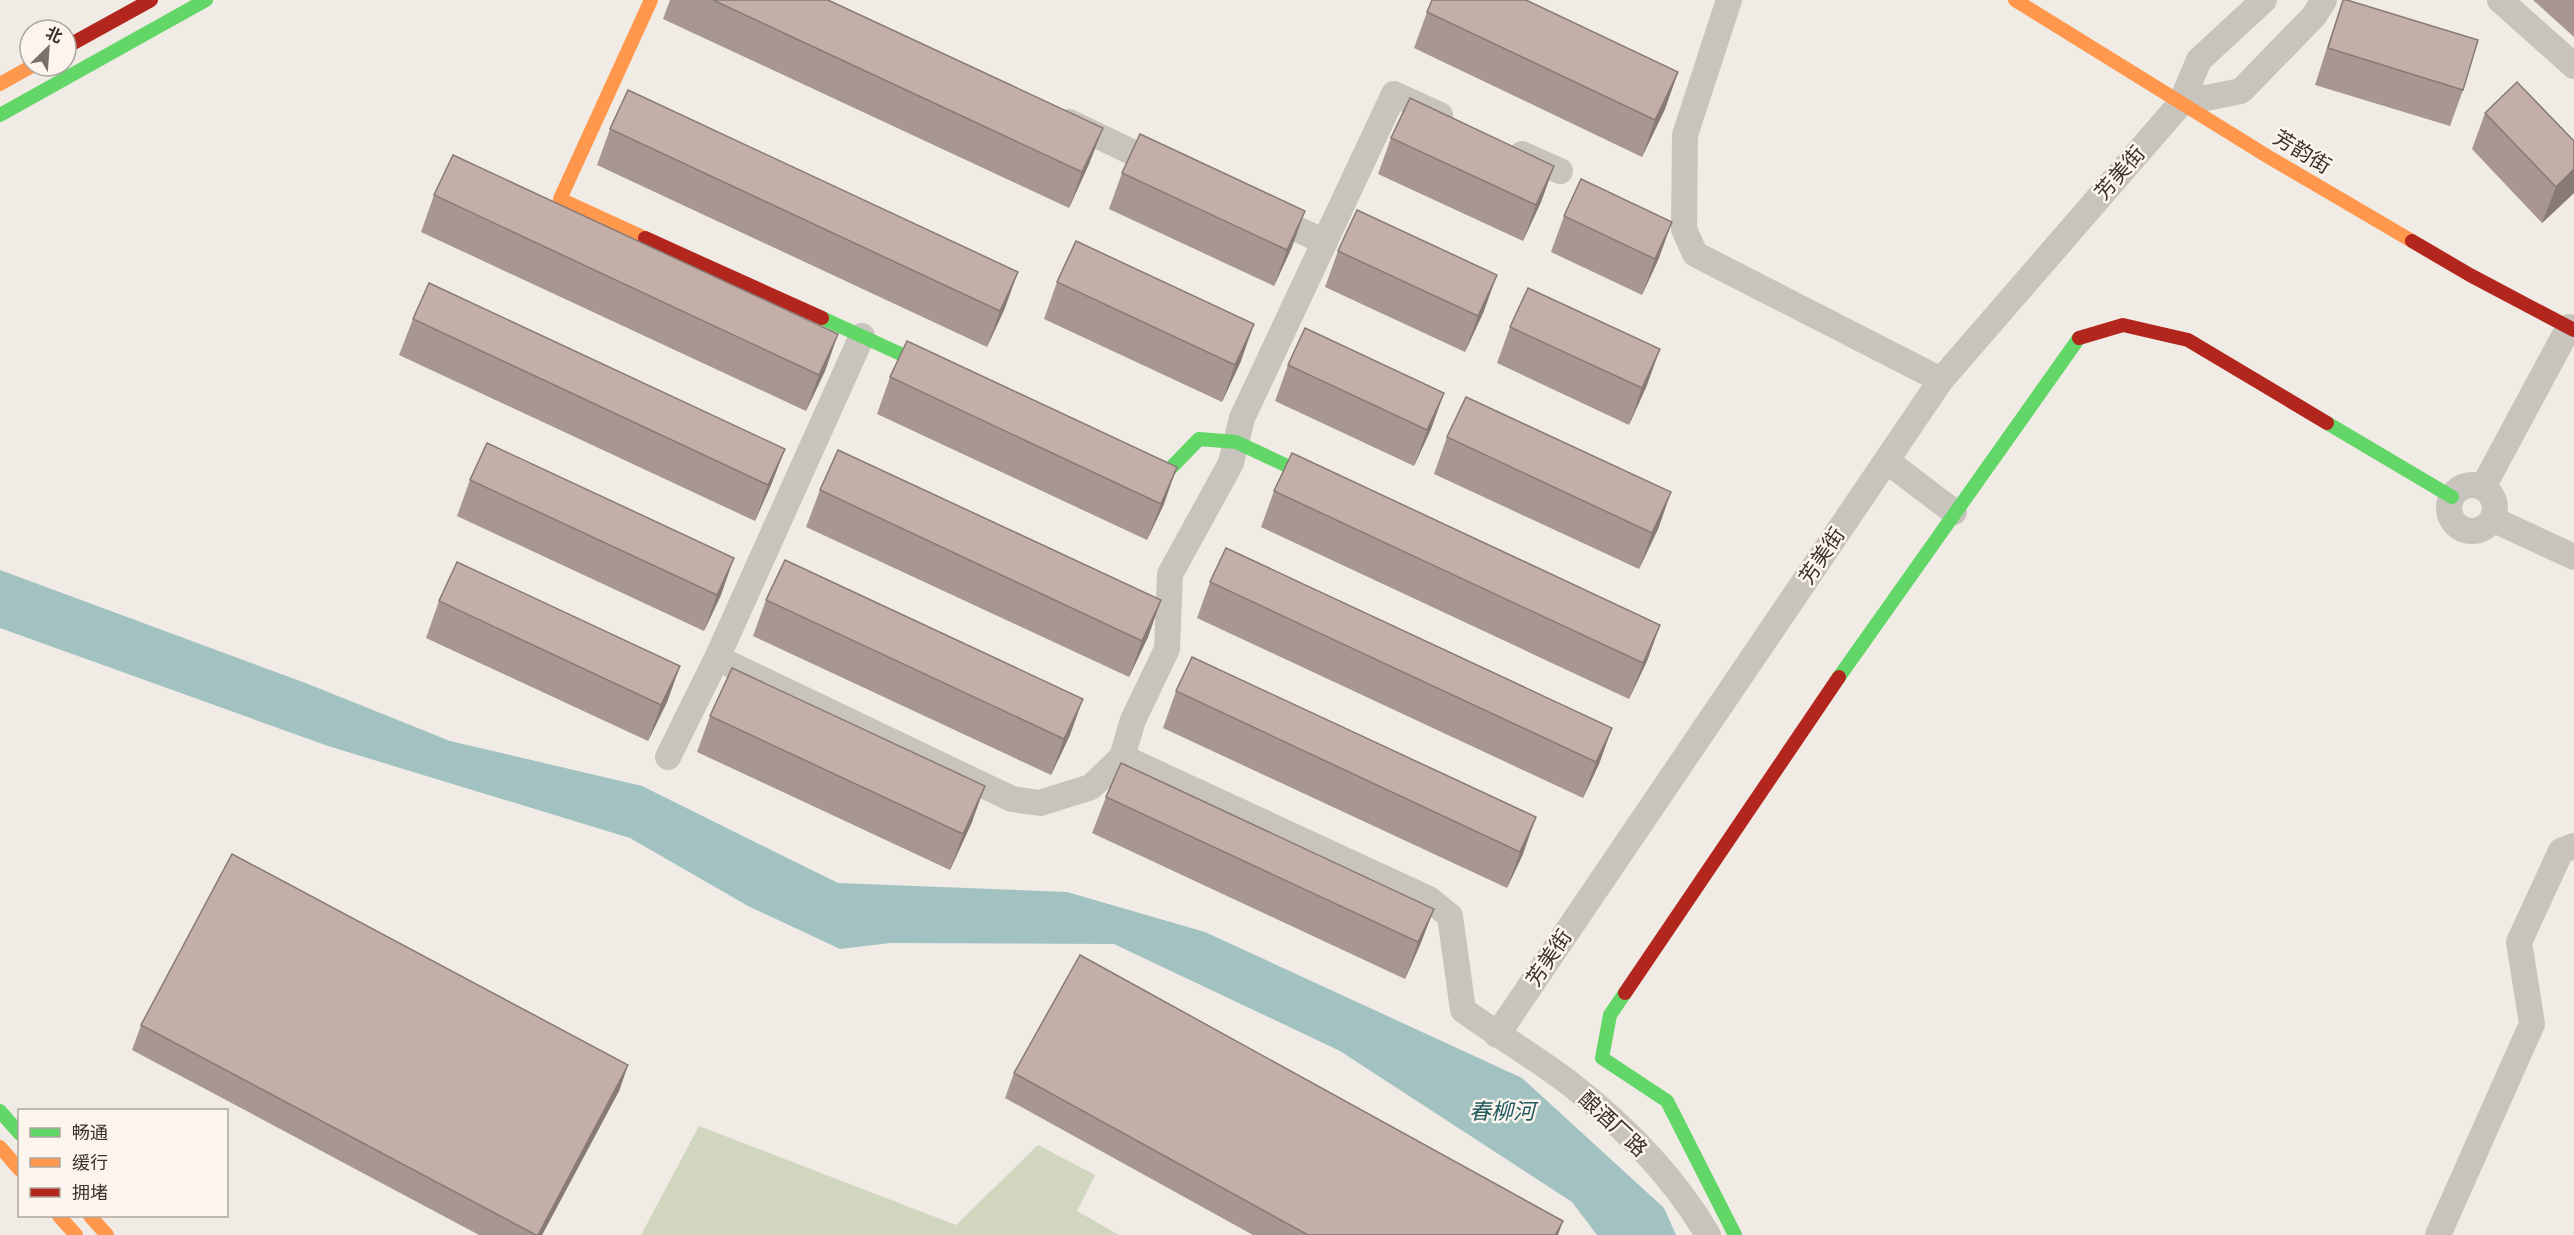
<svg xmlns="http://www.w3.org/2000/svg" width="2574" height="1235" font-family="Jost,'Noto Sans SC',sans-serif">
  <rect width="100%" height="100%" fill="#f0ebe5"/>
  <!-- green -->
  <path fill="#d1d6bf" d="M699,1126L956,1225L1038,1145L1095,1175L1077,1211L1119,1235H641Z"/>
  <!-- water -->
  <path fill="#a1c2c1" d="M0,570L308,684L450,741L642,786L838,883L1067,892L1205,932L1522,1078L1664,1208L1676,1235H1597L1572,1202L1340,1051L1114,944L890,943L840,949L748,906L630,838L328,746L0,628Z"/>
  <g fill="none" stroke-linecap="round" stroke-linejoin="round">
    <!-- street -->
    <path stroke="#c9c3be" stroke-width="26" d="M1729,0L1685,135L1684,229L1695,254L1941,380
      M2500,0L2574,66
      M2181,103L2241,91L2314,16L2324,0
      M1069,122L1163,167
      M1522,154L1560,171
      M1267,215L1325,242
      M1887,461L1954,512
      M2449 508a23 23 0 1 1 46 0a23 23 0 1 1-46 0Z
      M2483,487L2569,327
      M2492,519L2574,557
      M717,658L1012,799L1040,803L1091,787L1122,757L1133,720L1167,649L1170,574L1231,463L1242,418L1394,94L1440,115
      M668,757L717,658L862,336
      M1122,757L1429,899L1450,916L1463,1010C1499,1036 1538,1059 1573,1086C1625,1127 1674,1177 1708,1235
      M1497,1035L1941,380L2181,103L2199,60L2264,0
      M2438,1235L2532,1024L2519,942L2561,851L2574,846"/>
    <!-- fast -->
    <path stroke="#63d668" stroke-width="14" d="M0,115L206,0
      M822,318L940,372
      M2327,423L2452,497
      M1135,460L1165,474L1199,439L1236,442L1326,484
      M1839,677L2079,338
      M1625,993L1610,1015L1602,1058L1667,1101L1735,1235
      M0,1111L20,1134"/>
    <!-- slow -->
    <path stroke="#ff974d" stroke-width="14" d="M2015,0L2267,156L2412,241
      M0,84L32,66
      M645,238L560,199L651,0
      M0,1147L20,1170
      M59,1216L76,1235
      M90,1216L107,1235"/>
    <!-- jam -->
    <path stroke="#b3261e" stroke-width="14" d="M66,47L151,0
      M645,238L822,318
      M2412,241L2470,275L2574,330
      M2079,338L2123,325L2188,340L2327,423
      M1625,993L1839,677"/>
  </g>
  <!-- wall -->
  <path fill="#a89690" d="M670,0H828L1103,128L1089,164L1069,208L663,19Z
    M2343,0L2463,90L2450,126L2315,85L2331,35Z
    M2533,0H2574V37Z
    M1427,12L1678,72L1665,109L1642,157L1414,48Z
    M2485,113L2574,141V193L2542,223L2472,149Z
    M610,129L1005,308L987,347L597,165Z
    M1391,138L1554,166L1541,202L1523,241L1378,174Z
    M1122,173L1292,247L1274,286L1109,209Z
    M434,195L838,334L825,371L806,411L421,232Z
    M1564,216L1659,258L1642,295L1551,252Z
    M1338,251L1484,311L1465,352L1325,287Z
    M1057,282L1241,361L1222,402L1044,319Z
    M413,319L785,449L771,485L755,521L399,355Z
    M1510,327L1647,385L1629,425L1497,363Z
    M1288,365L1444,393L1431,429L1414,466L1275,401Z
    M890,377L1164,504L1147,540L877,414Z
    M1447,437L1671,492L1658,529L1639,569L1434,474Z
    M470,480L721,595L704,631L457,516Z
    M820,490L1161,600L1148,637L1129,677L806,527Z
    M1274,491L1660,625L1647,661L1629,699L1261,527Z
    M1210,582L1612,728L1599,764L1583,798L1197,618Z
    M766,600L1070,735L1051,775L753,636Z
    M439,601L680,666L667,702L648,741L426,638Z
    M1192,657L1523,854L1507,888L1163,728L1176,691Z
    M710,716L972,822L950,870L697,752Z
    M1106,797L1434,909L1420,945L1405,979L1092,833Z
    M141,1025L628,1065L619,1091L542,1235H479L132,1050Z
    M1014,1073L1558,1235H1253L1005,1098Z"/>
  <!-- shaded-wall -->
  <path fill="#887a75" d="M1678,72L1665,109L1642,157L1655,120Z
    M1103,128L1089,164L1069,208L1082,172Z
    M1554,166L1541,202L1523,241L1536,205Z
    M2574,169V193L2542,223L2556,187Z
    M1305,211L1292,247L1274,286L1287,250Z
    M1672,222L1659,258L1642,295L1655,259Z
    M1018,272L1005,308L987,347L1000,311Z
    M1497,275L1484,311L1465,352L1478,316Z
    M1254,324L1241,361L1222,402L1235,365Z
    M838,334L825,371L806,411L819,375Z
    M1660,349L1647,385L1629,425L1642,388Z
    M1444,393L1431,429L1414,466L1427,430Z
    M785,449L771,485L755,521L768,485Z
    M1177,467L1164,504L1147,540L1161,504Z
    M1671,492L1658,529L1639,569L1652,533Z
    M734,558L721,595L704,631L717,595Z
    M1161,600L1148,637L1129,677L1142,641Z
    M1660,625L1647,661L1629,699L1643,663Z
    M680,666L667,702L648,741L661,705Z
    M1083,699L1070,735L1051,775L1064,739Z
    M1612,728L1599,764L1583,798L1596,762Z
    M985,786L972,822L950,870L963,834Z
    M1536,817L1523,854L1507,888L1520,852Z
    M1434,909L1420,945L1405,979L1418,942Z
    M628,1065L619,1091L542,1235H538Z
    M1563,1221L1558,1235H1555Z"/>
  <!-- building -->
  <path fill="#c3afa7" stroke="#887a75" stroke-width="1.5" d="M713,0H828L1103,128L1082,172Z
    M1432,0H1526L1678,72L1655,120L1427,12Z
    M2343,0H2347L2478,40L2463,90L2328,48Z
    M2517,82L2574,141V169L2556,187L2485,113Z
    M628,90L1018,272L1000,311L610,129Z
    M1410,98L1554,166L1536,205L1391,138Z
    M1140,134L1305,211L1287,250L1122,173Z
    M453,155L838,334L819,375L434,195Z
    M1581,179L1672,222L1655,259L1564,216Z
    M1357,210L1497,275L1478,316L1338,251Z
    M1076,241L1254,324L1235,365L1057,282Z
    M429,283L785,449L768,485L413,319Z
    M1528,288L1660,349L1642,388L1510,327Z
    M1305,328L1444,393L1427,430L1288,365Z
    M907,341L1177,467L1161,504L890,377Z
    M1466,397L1671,492L1652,533L1447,437Z
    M487,443L734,558L717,595L470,480Z
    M838,450L1161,600L1142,641L820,490Z
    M1292,453L1660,625L1643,663L1274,491Z
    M1226,548L1612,728L1596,762L1210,582Z
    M785,560L1083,699L1064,739L766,600Z
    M457,562L680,666L661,705L439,601Z
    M1192,657L1536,817L1520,852L1176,691Z
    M732,668L985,786L963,834L710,716Z
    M1121,763L1434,909L1418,942L1106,797Z
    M232,854L628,1065L538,1235H536L141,1025Z
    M1080,955L1563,1221L1555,1235H1308L1014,1073Z"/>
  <g text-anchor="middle" stroke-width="5" stroke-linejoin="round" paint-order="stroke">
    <!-- street labels -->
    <g font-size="21" fill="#3b302b" stroke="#fbf5ee">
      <text transform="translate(2302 152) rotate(31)" y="7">芳韵街</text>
      <text transform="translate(2120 173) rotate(-49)" y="7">芳美街</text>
      <text transform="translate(1822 556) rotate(-56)" y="7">芳美街</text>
      <text transform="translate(1549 958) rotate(-56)" y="7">芳美街</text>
      <text transform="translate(1613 1124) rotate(43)" y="7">酿酒厂路</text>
    </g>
    <!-- water labels -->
    <g font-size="22" font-style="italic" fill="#1f5a5e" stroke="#fbf5ee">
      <text x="1502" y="1119">春柳河</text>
    </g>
  </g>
  <!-- legend -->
  <rect x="18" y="1109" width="210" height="108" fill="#fbf5ee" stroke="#aea6a0" stroke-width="1.5"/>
  <rect x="30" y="1128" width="30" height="9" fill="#63d668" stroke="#aea6a0" stroke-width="1.5"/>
  <text x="72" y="1139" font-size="18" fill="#3b302b">畅通</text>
  <rect x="30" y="1158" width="30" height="9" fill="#ff974d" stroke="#aea6a0" stroke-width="1.5"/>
  <text x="72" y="1169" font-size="18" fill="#3b302b">缓行</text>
  <rect x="30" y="1188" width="30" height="9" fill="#b3261e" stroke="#aea6a0" stroke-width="1.5"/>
  <text x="72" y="1199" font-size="18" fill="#3b302b">拥堵</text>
  <!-- north arrow -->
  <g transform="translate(48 48) rotate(25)"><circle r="28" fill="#fbf5ee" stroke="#aea6a0" stroke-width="1.5"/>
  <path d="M0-4.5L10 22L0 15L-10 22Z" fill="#7a716c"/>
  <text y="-9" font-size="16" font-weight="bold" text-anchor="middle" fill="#3b302b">北</text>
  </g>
</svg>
